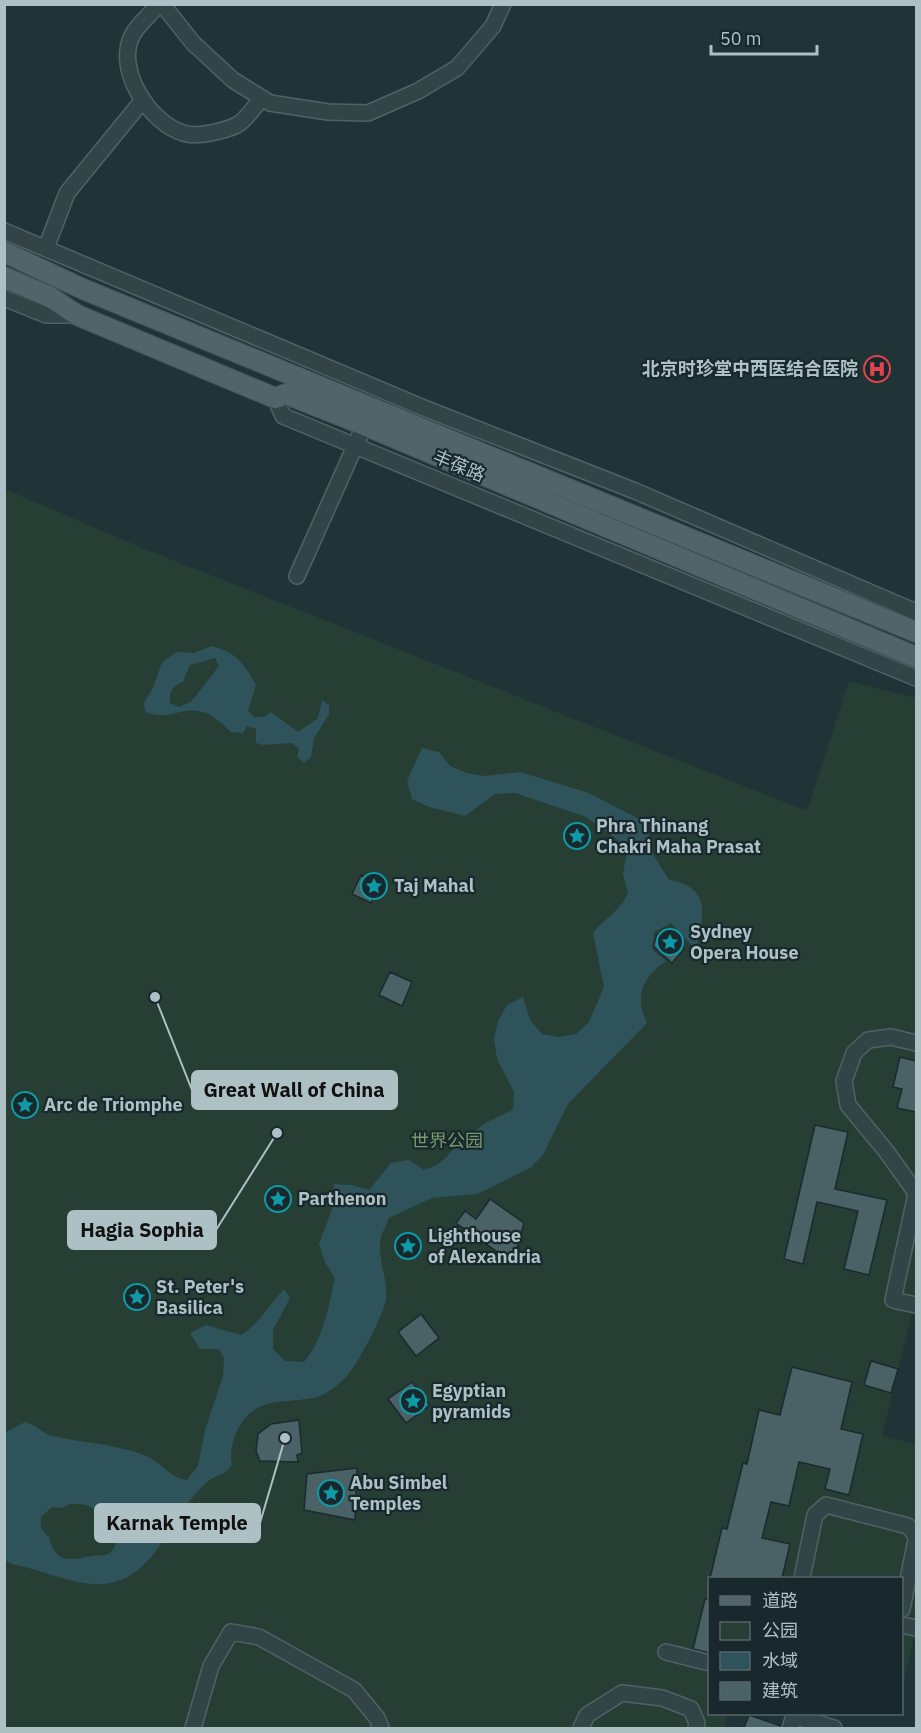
<svg xmlns="http://www.w3.org/2000/svg" width="921" height="1733" font-family="'IBM Plex Sans','Noto Sans SC',sans-serif">
  <rect width="100%" height="100%" fill="#203337"/>
  <!-- green -->
  <path fill="#263e34" d="M5,489L140,547L807,811L849,681L916,698V1297L882,1436L916,1444V1628L902,1691V1578H710V1714H728L724,1728H5Z"/>
  <!-- water -->
  <path fill="#2f535a" fill-rule="evenodd" d="M211,646C236,652 244,663 256,685L248,711L254,717H264L271,712L298,732L318,718L322,700L329,705V714L314,738L311,757L304,763L297,757L299,749L292,743L263,745L256,743V729L247,726L243,733L231,732C190,689 176,726 146,712L143,704L153,688L162,662L177,652L194,653ZM215,658L219,666L191,702L179,707L170,703C169,692 172,686 183,682L190,665Z
    M422,748L439,752L450,766L467,773L485,776L520,772L589,793L637,818L648,832L651,851L669,880C713,887 703,917 696,950L671,923L654,932L653,950L666,961C642,978 634,996 647,1023L568,1104L543,1155L530,1168L478,1194L432,1198L389,1218C386,1226 380,1236 380,1244C379,1262 388,1281 386,1299C385,1313 355,1370 344,1379C336,1387 324,1396 313,1398C282,1404 255,1396 238,1429C233,1440 229,1452 232,1464C226,1475 221,1473 211,1479C201,1486 190,1500 183,1510C171,1524 164,1542 152,1556C109,1608 63,1574 12,1564L5,1560L4,1433L25,1422C36,1425 44,1434 53,1436C84,1443 115,1444 144,1455C160,1461 171,1479 187,1480L198,1466L205,1430L223,1376L224,1358L219,1349H200L190,1333L206,1325L241,1335C259,1324 269,1305 284,1289L290,1298L273,1330V1349L285,1361L304,1362C324,1338 328,1308 335,1278L325,1262L319,1244L332,1209L334,1184L352,1185L369,1190L391,1163L409,1160L424,1170C448,1162 446,1154 464,1139C478,1126 496,1117 513,1110L514,1092L497,1059L494,1039L498,1021L507,1005L523,997L530,1020L542,1034L559,1037L576,1034L589,1022L604,987L593,933C606,917 619,912 628,893L623,874L626,856L618,840L586,817L515,793L495,794L465,816L429,807L412,799L407,781ZM70,1504C98,1503 93,1511 106,1527C111,1533 118,1539 114,1548C109,1557 101,1555 93,1556C72,1559 56,1566 49,1537C41,1531 40,1526 41,1517L52,1507L62,1508Z"/>
  <!-- building -->
  <path fill="#4a6166" stroke="#1b2a2e" stroke-width="1.5" d="M361,875L380,884L371,903L352,894Z
    M663,931L684,949L672,963L653,946L657,935Z
    M390,972L412,982L402,1006L379,995Z
    M900,1057L916,1061V1112L897,1108L902,1089L893,1087Z
    M815,1125L848,1132L835,1189L887,1200L869,1275L844,1269L858,1211L817,1202L803,1264L784,1259Z
    M490,1199L524,1223L517,1249L509,1260L456,1223L465,1211L476,1219Z
    M421,1314L439,1338L416,1356L398,1332Z
    M871,1361L898,1369L891,1393L864,1385Z
    M792,1367L852,1382L841,1429L863,1434L849,1495L825,1489L830,1469L799,1462L789,1506L771,1502L762,1538L790,1544L782,1578H710L722,1528L727,1529L743,1463L747,1464L759,1410L780,1415Z
    M412,1382L430,1405L406,1423L388,1399Z
    M299,1420L302,1453L297,1455L298,1462L260,1461L256,1451L258,1434L271,1424Z
    M357,1468L355,1520L304,1510L307,1474Z
    M705,1599H710V1653L693,1649Z
    M749,1715L781,1726L780,1728H744Z"/>
  <g fill="none" stroke-linecap="round" stroke-linejoin="round">
    <defs>
      <path id="minor" d="M159,4C151,14 137,25 132,36C115,70 150,123 183,133C197,138 224,131 237,125C246,120 255,106 262,98
        M162,4L193,43L233,80L270,103L328,112L368,113L418,91L457,68L493,26L503,4
        M4,231L424,408L635,491L916,612
        M46,248L67,193L143,100
        M4,298L46,315H77
        M275,398L283,416L916,678
        M297,576L368,417
        M916,1043L891,1037L868,1040L854,1053L844,1081L848,1105L886,1151L916,1193
        M916,1194L893,1300L916,1305
        M802,1578L815,1515L826,1505L908,1526L916,1536
        M902,1609L916,1540
        M902,1625L916,1628
        M666,1652L710,1663
        M193,1728L211,1666L231,1632L259,1637L354,1690L377,1718L381,1728
        M581,1728L587,1715L622,1693L662,1698L691,1709L697,1723L696,1728
        M790,1728L794,1716L834,1728"/>
      <path id="major" d="M4,252L83,289L916,632
        M4,277L50,297L77,315L275,398L286,394L364,425L916,657"/>
    </defs>
    <!-- minor casing -->
    <use href="#minor" stroke="#506265" stroke-width="18"/>
    <!-- major casing -->
    <use href="#major" stroke="#3f5054" stroke-width="22"/>
    <!-- minor -->
    <use href="#minor" stroke="#334447" stroke-width="15"/>
    <!-- major -->
    <use href="#major" stroke="#516468" stroke-width="20"/>
  </g>
  <!-- icons -->
  <defs>
    <symbol id="hospital-ring" viewBox="-11 -11 22 22"><circle r="9.5" fill="#19282c" stroke="#e0444e" stroke-width="1.5"/><path d="M-5-5h3v3.5h4V-5h3V5h-3V1.5h-4V5h-3Z" fill="#e0444e"/></symbol>
    <symbol id="sight-ring" viewBox="-11 -11 22 22"><circle r="9.5" fill="#19282c" stroke="#0f9aa8" stroke-width="1.5"/><path d="M0-6L1.8-2.2L6-1.7L2.9 1.2L3.7 5.4L0 3.3L-3.7 5.4L-2.9 1.2L-6-1.7L-1.8-2.2Z" fill="#0f9aa8"/></symbol>
  </defs>
  <g fill-rule="evenodd">
    <use href="#hospital-ring" x="862" y="354" width="30" height="30"/>
    <use href="#sight-ring" x="562" y="821" width="30" height="30"/>
    <use href="#sight-ring" x="359" y="871" width="30" height="30"/>
    <use href="#sight-ring" x="655" y="927" width="30" height="30"/>
    <use href="#sight-ring" x="10" y="1090" width="30" height="30"/>
    <use href="#sight-ring" x="263" y="1184" width="30" height="30"/>
    <use href="#sight-ring" x="393" y="1231" width="30" height="30"/>
    <use href="#sight-ring" x="122" y="1282" width="30" height="30"/>
    <use href="#sight-ring" x="398" y="1386" width="30" height="30"/>
    <use href="#sight-ring" x="316" y="1478" width="30" height="30"/>
  </g>
  <g text-anchor="middle" stroke-width="4.5" stroke-linejoin="round" paint-order="stroke">
    <!-- poi labels -->
    <g font-size="18" font-weight="bold" fill="#adc0c4" stroke="#19282c" text-anchor="start">
      <text x="858" y="375" text-anchor="end">北京时珍堂中西医结合医院</text>
      <text x="596" y="832">Phra Thinang<tspan x="596" dy="21">Chakri Maha Prasat</tspan></text>
      <text x="394" y="892">Taj Mahal</text>
      <text x="690" y="938">Sydney<tspan x="690" dy="21">Opera House</tspan></text>
      <text x="44" y="1111">Arc de Triomphe</text>
      <text x="298" y="1205">Parthenon</text>
      <text x="428" y="1242">Lighthouse<tspan x="428" dy="21">of Alexandria</tspan></text>
      <text x="156" y="1293">St. Peter's<tspan x="156" dy="21">Basilica</tspan></text>
      <text x="432" y="1397">Egyptian<tspan x="432" dy="21">pyramids</tspan></text>
      <text x="350" y="1489">Abu Simbel<tspan x="350" dy="21">Temples</tspan></text>
    </g>
    <!-- street labels -->
    <g font-size="18" fill="#adc0c4" stroke="#19282c">
      <text transform="translate(459 466) rotate(23)" y="6">丰葆路</text>
    </g>
    <!-- park labels -->
    <g font-size="18" fill="#749a6d" stroke="#19282c">
      <text x="447" y="1147">世界公园</text>
    </g>
  </g>
  <!-- callouts -->
  <path fill="none" stroke="#adc0c4" stroke-width="2" d="M155 997L192 1090M277 1133L216 1230M285 1438L260 1523"/>
  <g fill="#adc0c4" stroke="#19282c" stroke-width="2">
    <circle cx="155" cy="997" r="6"/>
    <circle cx="277" cy="1133" r="6"/>
    <circle cx="285" cy="1438" r="6"/>
  </g>
  <g fill="#adc0c4" stroke="#adc0c4" stroke-width="2">
    <rect x="192" y="1071" width="205" height="38" rx="6"/>
    <rect x="68" y="1211" width="148" height="38" rx="6"/>
    <rect x="95" y="1504" width="165" height="38" rx="6"/>
  </g>
  <g font-size="20" text-anchor="middle" font-weight="bold" fill="#111">
    <text x="294" y="1097">Great Wall of China</text>
    <text x="142" y="1237">Hagia Sophia</text>
    <text x="177" y="1530">Karnak Temple</text>
  </g>
  <!-- border -->
  <rect width="921" height="1733" fill="none" stroke="#adc0c4" stroke-width="12"/>
  <!-- legend -->
  <rect x="708" y="1577" width="195" height="138" fill="#19282c" stroke="#546569" stroke-width="1.5"/>
  <rect x="720" y="1596" width="30" height="9" fill="#516468" stroke="#546569" stroke-width="1.5"/>
  <text x="762" y="1607" font-size="18" fill="#adc0c4">道路</text>
  <rect x="720" y="1622" width="30" height="18" fill="#263e34" stroke="#546569" stroke-width="1.5"/>
  <text x="762" y="1637" font-size="18" fill="#adc0c4">公园</text>
  <rect x="720" y="1652" width="30" height="18" fill="#2f535a" stroke="#546569" stroke-width="1.5"/>
  <text x="762" y="1667" font-size="18" fill="#adc0c4">水域</text>
  <rect x="720" y="1682" width="30" height="18" fill="#4a6166" stroke="#546569" stroke-width="1.5"/>
  <text x="762" y="1697" font-size="18" fill="#adc0c4">建筑</text>
  <!-- scale -->
  <path d="M711 45v9h106v-9" fill="none" stroke="#adc0c4" stroke-width="3"/>
  <text x="720" y="45" font-size="18" fill="#adc0c4" stroke="#19282c" stroke-width="4.5" paint-order="stroke">50 m</text>
</svg>
